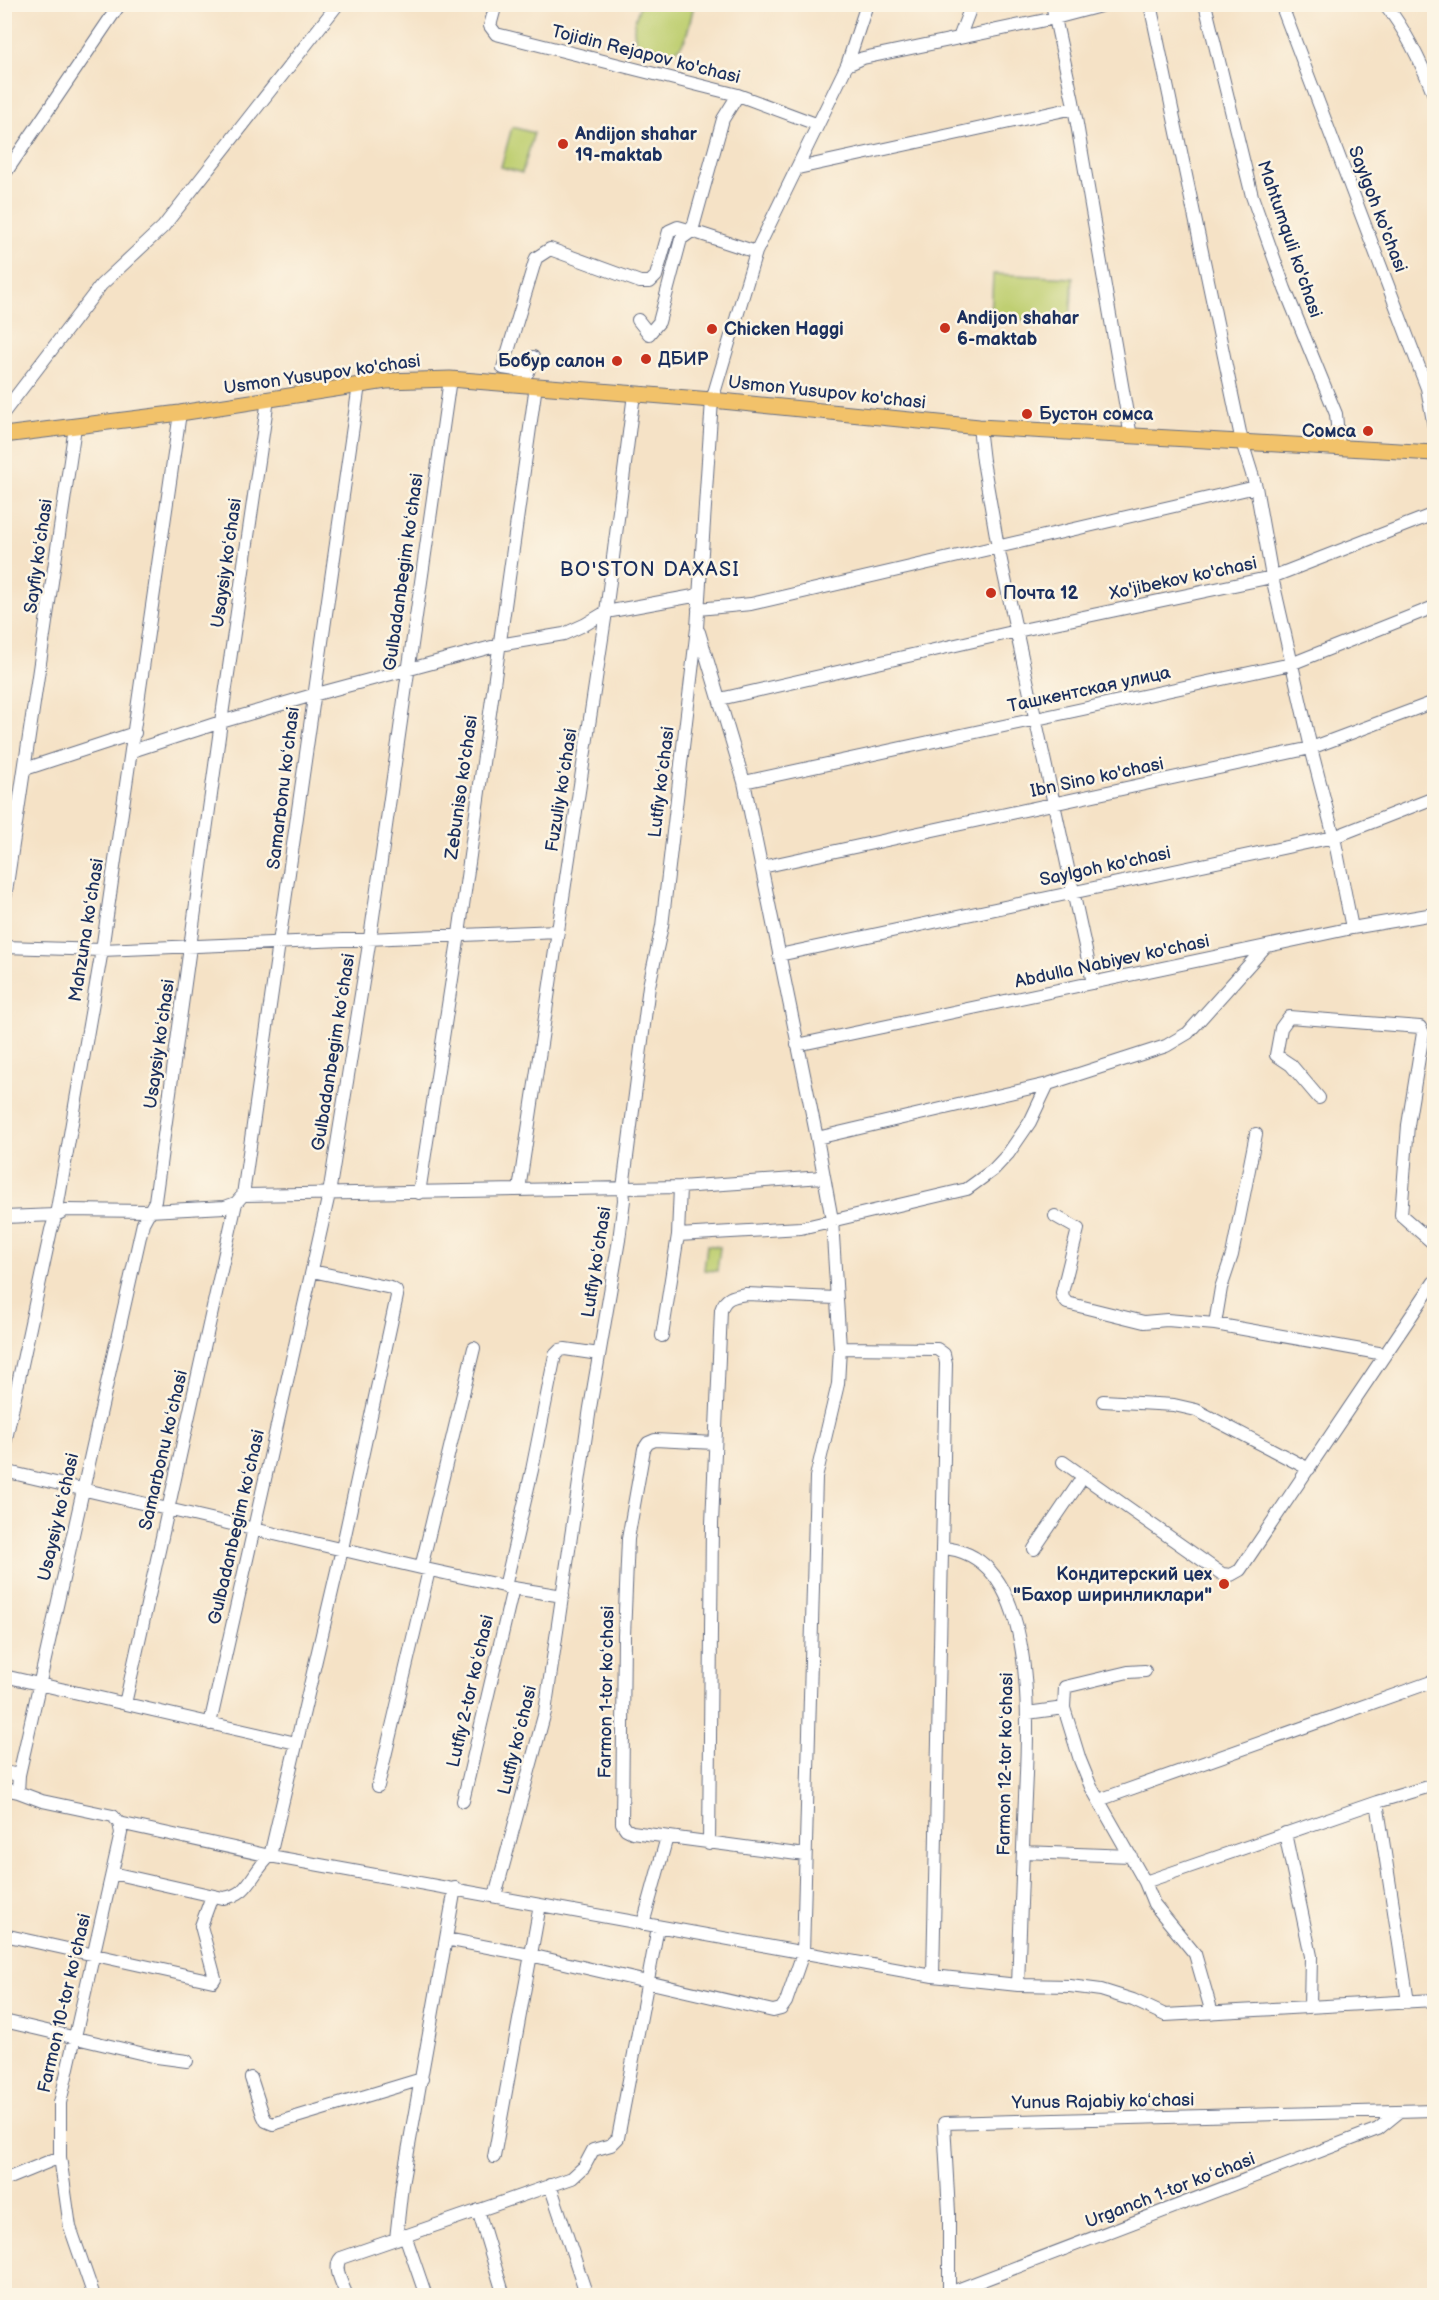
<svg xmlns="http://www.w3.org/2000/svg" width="1439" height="2300" font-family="'Balsamiq Sans',sans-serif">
  <rect width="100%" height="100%" fill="#fcf5e5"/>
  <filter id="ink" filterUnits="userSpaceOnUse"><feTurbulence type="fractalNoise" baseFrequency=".0167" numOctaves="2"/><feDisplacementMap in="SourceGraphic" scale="12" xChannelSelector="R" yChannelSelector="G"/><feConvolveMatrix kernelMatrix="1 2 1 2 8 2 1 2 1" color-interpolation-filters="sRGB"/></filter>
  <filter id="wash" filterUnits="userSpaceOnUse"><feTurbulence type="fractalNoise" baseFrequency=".008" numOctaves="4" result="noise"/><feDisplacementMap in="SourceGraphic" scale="24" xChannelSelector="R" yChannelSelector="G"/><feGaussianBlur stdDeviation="1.35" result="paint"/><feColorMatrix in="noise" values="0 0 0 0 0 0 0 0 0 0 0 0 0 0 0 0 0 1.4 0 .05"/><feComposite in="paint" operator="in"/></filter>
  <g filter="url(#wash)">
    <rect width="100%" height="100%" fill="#f5e2c6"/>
    <!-- pitch -->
    <path fill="#bfcf72" stroke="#6d7f68" stroke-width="1.5" d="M640,5H694C691,16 689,31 684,41C673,61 642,59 635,37C632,26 637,15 640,5Z
      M512,127L534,133L522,173L501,167Z
      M993,274L1073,278L1070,323L991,318Z
      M707,1245L720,1247L717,1271L704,1270Z"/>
  </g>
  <g filter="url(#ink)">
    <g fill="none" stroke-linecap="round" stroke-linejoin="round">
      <defs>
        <path id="minor" d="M496,4L490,26L496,34L738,95L816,124
          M1052,4L1073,101L1131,437
          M1150,4L1242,442L1256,487L1272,577L1311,748L1334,837L1352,928
          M1205,4L1252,196L1285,289L1336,414L1339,447
          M1281,4L1427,388L1434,427
          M1385,4C1406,31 1422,64 1434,95
          M959,38L972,4
          M847,65L863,58L1055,18L1108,4
          M798,168L1074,108
          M4,175L120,4
          M638,320L649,334L659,322L681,239L692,231L756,252
          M533,357L528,372L503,368L536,258L550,249L640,282H650L656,276L669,231L678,227L692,231L723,119L738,95
          M4,412L101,285L163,227L338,4
          M979,427L983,461L998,547L1093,983
          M698,609L751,604L1256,487
          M720,699L1017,631L1272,577L1434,514
          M132,751L221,722L313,695L499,645L564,634L586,624L606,612L699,595
          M25,769L135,733
          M744,782L1291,664L1434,607
          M762,867L1311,748L1434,702
          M4,905L75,427
          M4,947L102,950L558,931
          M779,955L1334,837L1434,798
          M797,1045L1352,928L1434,914
          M1319,1098L1291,1065L1276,1055L1281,1028L1289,1017L1420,1027L1423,1033L1408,1125L1401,1215L1434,1244
          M817,1138L1048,1084L1166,1046L1188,1033L1265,947
          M519,1190L606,612L634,394
          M419,1193L459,934L536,385
          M243,1195C284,926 319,655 359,385
          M1055,1216L1078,1229L1062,1293L1063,1298L1067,1303L1144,1322L1167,1320L1215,1324L1384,1354
          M4,1217L56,1215L66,1210L149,1211L225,1207L236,1203L243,1195L680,1187L823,1177
          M678,1235L801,1228L967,1189L993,1170L1008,1154L1030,1122L1048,1084
          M312,1271L391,1288L396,1291L397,1296L342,1549L270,1856L933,1976L1018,1985L1070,1986L1101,1990L1133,2000L1165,2015L1434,2000
          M1215,1324L1221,1288L1232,1255L1256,1134
          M662,1336L678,1235L680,1187
          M840,1348L937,1349L944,1354L946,1363L933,1976
          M1103,1401L1174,1405L1196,1410L1309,1469
          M715,1443L655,1440L648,1443L644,1449L628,1539L624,1636L622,1823L626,1829L632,1832L805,1855
          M4,1448L51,1230L56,1215L102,950L180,413
          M1063,1462L1222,1574L1231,1575L1240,1570L1434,1282
          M4,1471L421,1568L513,1588L563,1596
          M942,1548C1047,1554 1026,1750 1024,1821C1022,1876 1020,1930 1018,1985
          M1034,1549L1083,1477
          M421,1568L474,1348
          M505,1587L532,1470L555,1355L560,1350L565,1349L599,1354
          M1145,1671L1128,1672L1065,1687L1064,1708L1080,1760L1091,1787L1145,1882L1154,1904L1195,1954L1212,2013
          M4,1676L296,1743
          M125,1704L236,1203
          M1027,1713L1064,1708
          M210,1724L329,1194L370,938L450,379
          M4,1772L19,1775
          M378,1786L429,1570
          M4,1789L18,1792L42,1801L113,1816L119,1823L121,1833L60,2103V2157L70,2227L94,2296
          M18,1792L19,1775L143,1223L155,1201L221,722L268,399
          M1099,1800L1434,1681
          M463,1801L513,1588
          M1377,1802L1408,2002
          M119,1823L270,1856
          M1285,1833L1311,1956L1310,2007
          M709,1844L712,1524L721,1310C725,1297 734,1296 746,1294L836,1298
          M1023,1852L1131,1856
          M112,1873L223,1898C250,1895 251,1873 270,1856
          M1145,1882L1377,1802L1434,1785
          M495,1896L545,1712L590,1408L619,1240L624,1200L623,1188L649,986L662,926L697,628L712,400L756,252L847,65L867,4
          M643,1924L667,1837
          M4,1935L213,1981L215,1978L201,1926L212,1896
          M446,1939L530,1955L773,2011L781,2009L786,2002L803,1953L816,1477L838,1384L840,1348L832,1220L817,1138L744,782L699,632
          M4,2021L157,2057L187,2061
          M251,2078L263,2115L266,2121L273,2124L422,2079
          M494,2157L540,1905
          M4,2180L60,2157
          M550,2185L587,2296
          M478,2210L504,2296
          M405,2235L426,2296
          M396,2239L402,2185L455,1888
          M949,2293L1378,2129L1399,2112
          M347,2296C343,2285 332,2267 341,2258L572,2178L584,2167L593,2150L611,2145L618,2138L658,1927
          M949,2296V2213L944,2123L1434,2110"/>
        <path id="major" d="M4,435L180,413L386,381L450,379L712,400L979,427L1434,453"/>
      </defs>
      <!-- minor casing -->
      <use href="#minor" stroke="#676e82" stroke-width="14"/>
      <!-- major casing -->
      <use href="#major" stroke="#676e82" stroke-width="17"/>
      <!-- minor -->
      <use href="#minor" stroke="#fff" stroke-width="12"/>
      <!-- major -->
      <use href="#major" stroke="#f2c26a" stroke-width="15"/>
    </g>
  </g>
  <!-- markers -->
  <g fill="#c8321e" stroke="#fcf5e5" stroke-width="2">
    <circle cx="563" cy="144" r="6"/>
    <circle cx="945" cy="328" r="6"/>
    <circle cx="712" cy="329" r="6"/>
    <circle cx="646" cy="359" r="6"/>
    <circle cx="617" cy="361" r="6"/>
    <circle cx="1027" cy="414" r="6"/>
    <circle cx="1368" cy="431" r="6"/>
    <circle cx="991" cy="593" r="6"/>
    <circle cx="1224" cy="1584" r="6"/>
  </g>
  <g text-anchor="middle" stroke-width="5" stroke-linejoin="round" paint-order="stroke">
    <!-- street labels -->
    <g font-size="18" fill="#1b2f5e" stroke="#fcf5e5">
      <text transform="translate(646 54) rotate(14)" y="6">Tojidin Rejapov ko'chasi</text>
      <text transform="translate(1378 209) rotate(69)" y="6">Saylgoh ko'chasi</text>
      <text transform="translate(1290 239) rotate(71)" y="6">Mahtumquli ko'chasi</text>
      <text transform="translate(322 374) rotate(-8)" y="6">Usmon Yusupov ko'chasi</text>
      <text transform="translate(827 392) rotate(6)" y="6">Usmon Yusupov ko'chasi</text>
      <text transform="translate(38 556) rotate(-82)" y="6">Sayfiy koʻchasi</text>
      <text transform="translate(226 563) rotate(-82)" y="6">Usaysiy koʻchasi</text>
      <text transform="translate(403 572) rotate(-82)" y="6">Gulbadanbegim koʻchasi</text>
      <text transform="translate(1183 578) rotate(-12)" y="6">Xo'jibekov ko'chasi</text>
      <text transform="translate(1089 689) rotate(-12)" y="6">Ташкентская улица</text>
      <text transform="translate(1097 777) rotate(-12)" y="6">Ibn Sino ko'chasi</text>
      <text transform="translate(661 782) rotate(-83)" y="6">Lutfiy koʻchasi</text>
      <text transform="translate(461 787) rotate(-82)" y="6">Zebuniso ko'chasi</text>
      <text transform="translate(283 788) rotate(-83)" y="6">Samarbonu koʻchasi</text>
      <text transform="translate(561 790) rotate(-81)" y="6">Fuzuliy koʻchasi</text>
      <text transform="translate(1105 866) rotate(-12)" y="6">Saylgoh ko'chasi</text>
      <text transform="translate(86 930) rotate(-81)" y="6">Mahzuna koʻchasi</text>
      <text transform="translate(1112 961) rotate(-12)" y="6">Abdulla Nabiyev ko'chasi</text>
      <text transform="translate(159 1044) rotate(-82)" y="6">Usaysiy koʻchasi</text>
      <text transform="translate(333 1052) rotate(-81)" y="6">Gulbadanbegim koʻchasi</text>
      <text transform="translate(596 1262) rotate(-81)" y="6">Lutfiy koʻchasi</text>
      <text transform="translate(163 1450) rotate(-77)" y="6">Samarbonu koʻchasi</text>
      <text transform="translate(58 1517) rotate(-77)" y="6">Usaysiy koʻchasi</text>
      <text transform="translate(236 1527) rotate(-77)" y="6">Gulbadanbegim koʻchasi</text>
      <text transform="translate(470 1691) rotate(-77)" y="6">Lutfiy 2-tor koʻchasi</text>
      <text transform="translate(606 1692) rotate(-89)" y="6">Farmon 1-tor koʻchasi</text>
      <text transform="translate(517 1740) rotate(-76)" y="6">Lutfiy koʻchasi</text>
      <text transform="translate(1005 1764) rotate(-89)" y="6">Farmon 12-tor koʻchasi</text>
      <text transform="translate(64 2003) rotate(-77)" y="6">Farmon 10-tor koʻchasi</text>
      <text transform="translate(1103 2101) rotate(-1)" y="6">Yunus Rajabiy koʻchasi</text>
      <text transform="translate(1170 2190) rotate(-21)" y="6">Urganch 1-tor koʻchasi</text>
    </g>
    <!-- poi labels -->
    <g font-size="18" font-weight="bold" fill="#1b2f5e" stroke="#fcf5e5" text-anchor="start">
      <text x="575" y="140">Andijon shahar<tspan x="575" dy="21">19-maktab</tspan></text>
      <text x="957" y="324">Andijon shahar<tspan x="957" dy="21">6-maktab</tspan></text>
      <text x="724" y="335">Chicken Haggi</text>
      <text x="658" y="365">ДБИР</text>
      <text x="605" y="367" text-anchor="end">Бобур салон</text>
      <text x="1039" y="420">Бустон сомса</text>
      <text x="1356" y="437" text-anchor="end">Сомса</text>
      <text x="1003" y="599">Почта 12</text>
      <text x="1212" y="1580" text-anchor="end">Кондитерский цех<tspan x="1212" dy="21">"Бахор ширинликлари"</tspan></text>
    </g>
    <!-- neighbourhood labels -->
    <g font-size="20" letter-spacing="1.5" fill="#1b2f5e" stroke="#fcf5e5">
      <text x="650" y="576">BO'STON DAXASI</text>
    </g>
  </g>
  <!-- margin -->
  <rect width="1439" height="2300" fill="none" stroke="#fcf5e5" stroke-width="24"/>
</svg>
